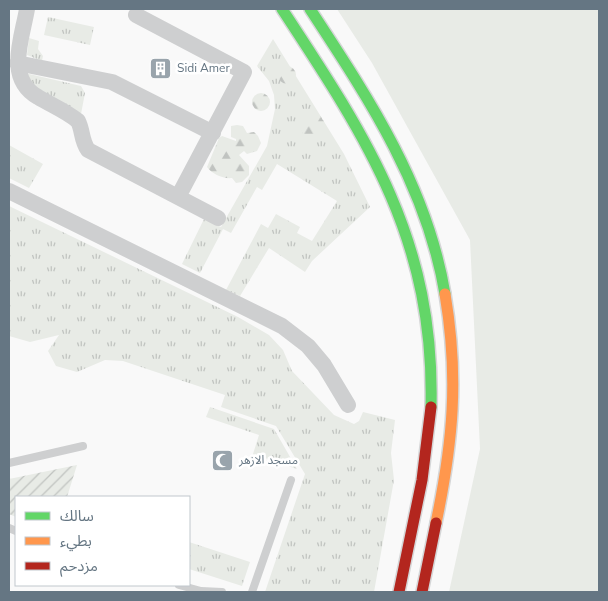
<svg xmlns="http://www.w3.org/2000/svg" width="608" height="601" font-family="'Nunito Sans','Noto Sans Arabic',sans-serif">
  <defs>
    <pattern id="grass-tufts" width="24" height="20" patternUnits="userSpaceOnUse" patternTransform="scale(1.25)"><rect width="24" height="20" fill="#e8ebe6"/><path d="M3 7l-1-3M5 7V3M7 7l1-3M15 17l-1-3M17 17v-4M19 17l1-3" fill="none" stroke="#c0c3c0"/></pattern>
    <pattern id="forest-firs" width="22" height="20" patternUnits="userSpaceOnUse" patternTransform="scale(1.25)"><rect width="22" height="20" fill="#e8ebe6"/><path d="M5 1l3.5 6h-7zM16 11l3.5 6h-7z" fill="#c0c3c0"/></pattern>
    <pattern id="garden-furrows" width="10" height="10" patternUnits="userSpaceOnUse" patternTransform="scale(1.25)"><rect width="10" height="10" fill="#e8ebe6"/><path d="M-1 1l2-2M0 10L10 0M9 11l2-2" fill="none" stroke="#c0c3c0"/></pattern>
  </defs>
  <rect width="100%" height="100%" fill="#f9f9f9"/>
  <!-- grass -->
  <path fill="url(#grass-tufts)" d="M48,17L94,27L90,45L44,35Z
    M29,38L39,41L38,49L43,56L42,61L27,55Z
    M273,39L344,154L370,207L312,261L305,272L269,248L240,296L226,290L261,224L268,228L276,214L300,227L297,233L312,241L337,201L277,164L262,190L257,187L231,233L223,229L200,273L182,264L204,219L221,227L267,146L275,109L274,95L269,81L257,66Z
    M25,73L81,86L85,93L81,114L37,89Z
    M9,145L43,164L29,188L9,178Z
    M9,206L238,317L269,335L283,350L292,371L334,415L354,424L359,421L363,412L395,420L391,453L394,480L374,592H265L305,474L276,426L221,407L225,395L123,361L105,360L77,372L56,366L48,351L59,335L30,342L9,336Z
    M210,407L274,429L297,469L253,454L259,435L206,417Z
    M189,542L250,562L242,586L189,569Z"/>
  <!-- forest -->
  <path fill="url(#forest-firs)" d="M278 75a9 9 0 1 1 18 0a9 9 0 1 1-18 0Z
    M252 102a9 9 0 1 1 18 0a9 9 0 1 1-18 0Z
    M301 127a12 12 0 1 1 24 0a12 12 0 1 1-24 0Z
    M237,125L243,126L247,133L254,132L258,136L261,143L257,151L247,154L244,151L239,155L249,166V175L242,182L236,183L232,178C223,179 212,174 207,167L219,138L222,136L236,141V139L231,137V126Z"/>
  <!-- park -->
  <path fill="#e8ebe6" d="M337,9H599V592H449L480,449L470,240L372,63Z"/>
  <!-- garden -->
  <path fill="url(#garden-furrows)" d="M77,465L67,497H16V517L9,514V479Z"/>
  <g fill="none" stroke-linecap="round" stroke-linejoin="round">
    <defs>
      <path id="fast" d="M282,9C369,141 435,242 431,407
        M310,9C369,99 427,186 445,294"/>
      <path id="slow" d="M436,523C453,442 459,377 445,294"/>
      <path id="jam" d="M399,592L422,480L431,407
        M422,592L436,523"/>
    </defs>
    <!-- fast casing -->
    <use href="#fast" stroke="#d5d6d7" stroke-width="14"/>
    <!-- slow casing -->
    <use href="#slow" stroke="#d5d6d7" stroke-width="14"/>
    <!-- jam casing -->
    <use href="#jam" stroke="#d5d6d7" stroke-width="14"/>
    <!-- lane -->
    <path stroke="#cecfd0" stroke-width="8" d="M9,463L83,446
      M9,528L16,531
      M179,585L201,591L222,592
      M252,592L291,480"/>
    <!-- street -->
    <path stroke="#cecfd0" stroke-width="16" d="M27,9C22,39 5,78 38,97C51,105 66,111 78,121C83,131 81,140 88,150L218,218
      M136,15L244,72L178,197
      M17,63L112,82L213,133
      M9,191L282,326L308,346L324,365L348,405"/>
    <!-- fast -->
    <use href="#fast" stroke="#63d668" stroke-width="11"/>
    <!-- slow -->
    <use href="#slow" stroke="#ff974d" stroke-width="11"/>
    <!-- jam -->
    <use href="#jam" stroke="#b3261e" stroke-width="11"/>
  </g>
  <!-- icons -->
  <defs>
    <symbol id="building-square" viewBox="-11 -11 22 22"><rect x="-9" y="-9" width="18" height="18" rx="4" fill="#99a4ac" stroke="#fff"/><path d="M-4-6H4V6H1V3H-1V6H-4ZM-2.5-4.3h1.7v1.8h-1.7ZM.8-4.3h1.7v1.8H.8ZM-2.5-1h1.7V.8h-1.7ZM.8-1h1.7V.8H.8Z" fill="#fff"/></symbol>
    <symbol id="mosque-square" viewBox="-11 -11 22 22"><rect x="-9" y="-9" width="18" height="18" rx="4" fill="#99a4ac" stroke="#fff"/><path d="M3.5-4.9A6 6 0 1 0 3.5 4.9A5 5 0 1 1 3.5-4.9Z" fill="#fff"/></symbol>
  </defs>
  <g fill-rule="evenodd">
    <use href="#building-square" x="148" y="56" width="25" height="25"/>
    <use href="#mosque-square" x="210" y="448" width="25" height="25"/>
  </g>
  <g text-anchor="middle" stroke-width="5" stroke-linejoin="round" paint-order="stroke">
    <!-- poi labels -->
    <g font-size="12" fill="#657683" stroke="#fff" text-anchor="start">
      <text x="177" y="72">Sidi Amer</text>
      <text x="239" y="464">مسجد الازهر</text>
    </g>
  </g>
  <!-- border -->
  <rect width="608" height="601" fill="none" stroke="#657683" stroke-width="20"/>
  <!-- legend -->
  <rect x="15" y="496" width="175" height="90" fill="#ffffff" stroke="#c1c8cd"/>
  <rect x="25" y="512" width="25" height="8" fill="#63d668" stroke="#c1c8cd"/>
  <text x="60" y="521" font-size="15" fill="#657683">سالك</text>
  <rect x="25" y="537" width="25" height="8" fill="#ff974d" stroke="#c1c8cd"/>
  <text x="60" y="546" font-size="15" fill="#657683">بطيء</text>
  <rect x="25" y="562" width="25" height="8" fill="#b3261e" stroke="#c1c8cd"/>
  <text x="60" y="571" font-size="15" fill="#657683">مزدحم</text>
</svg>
